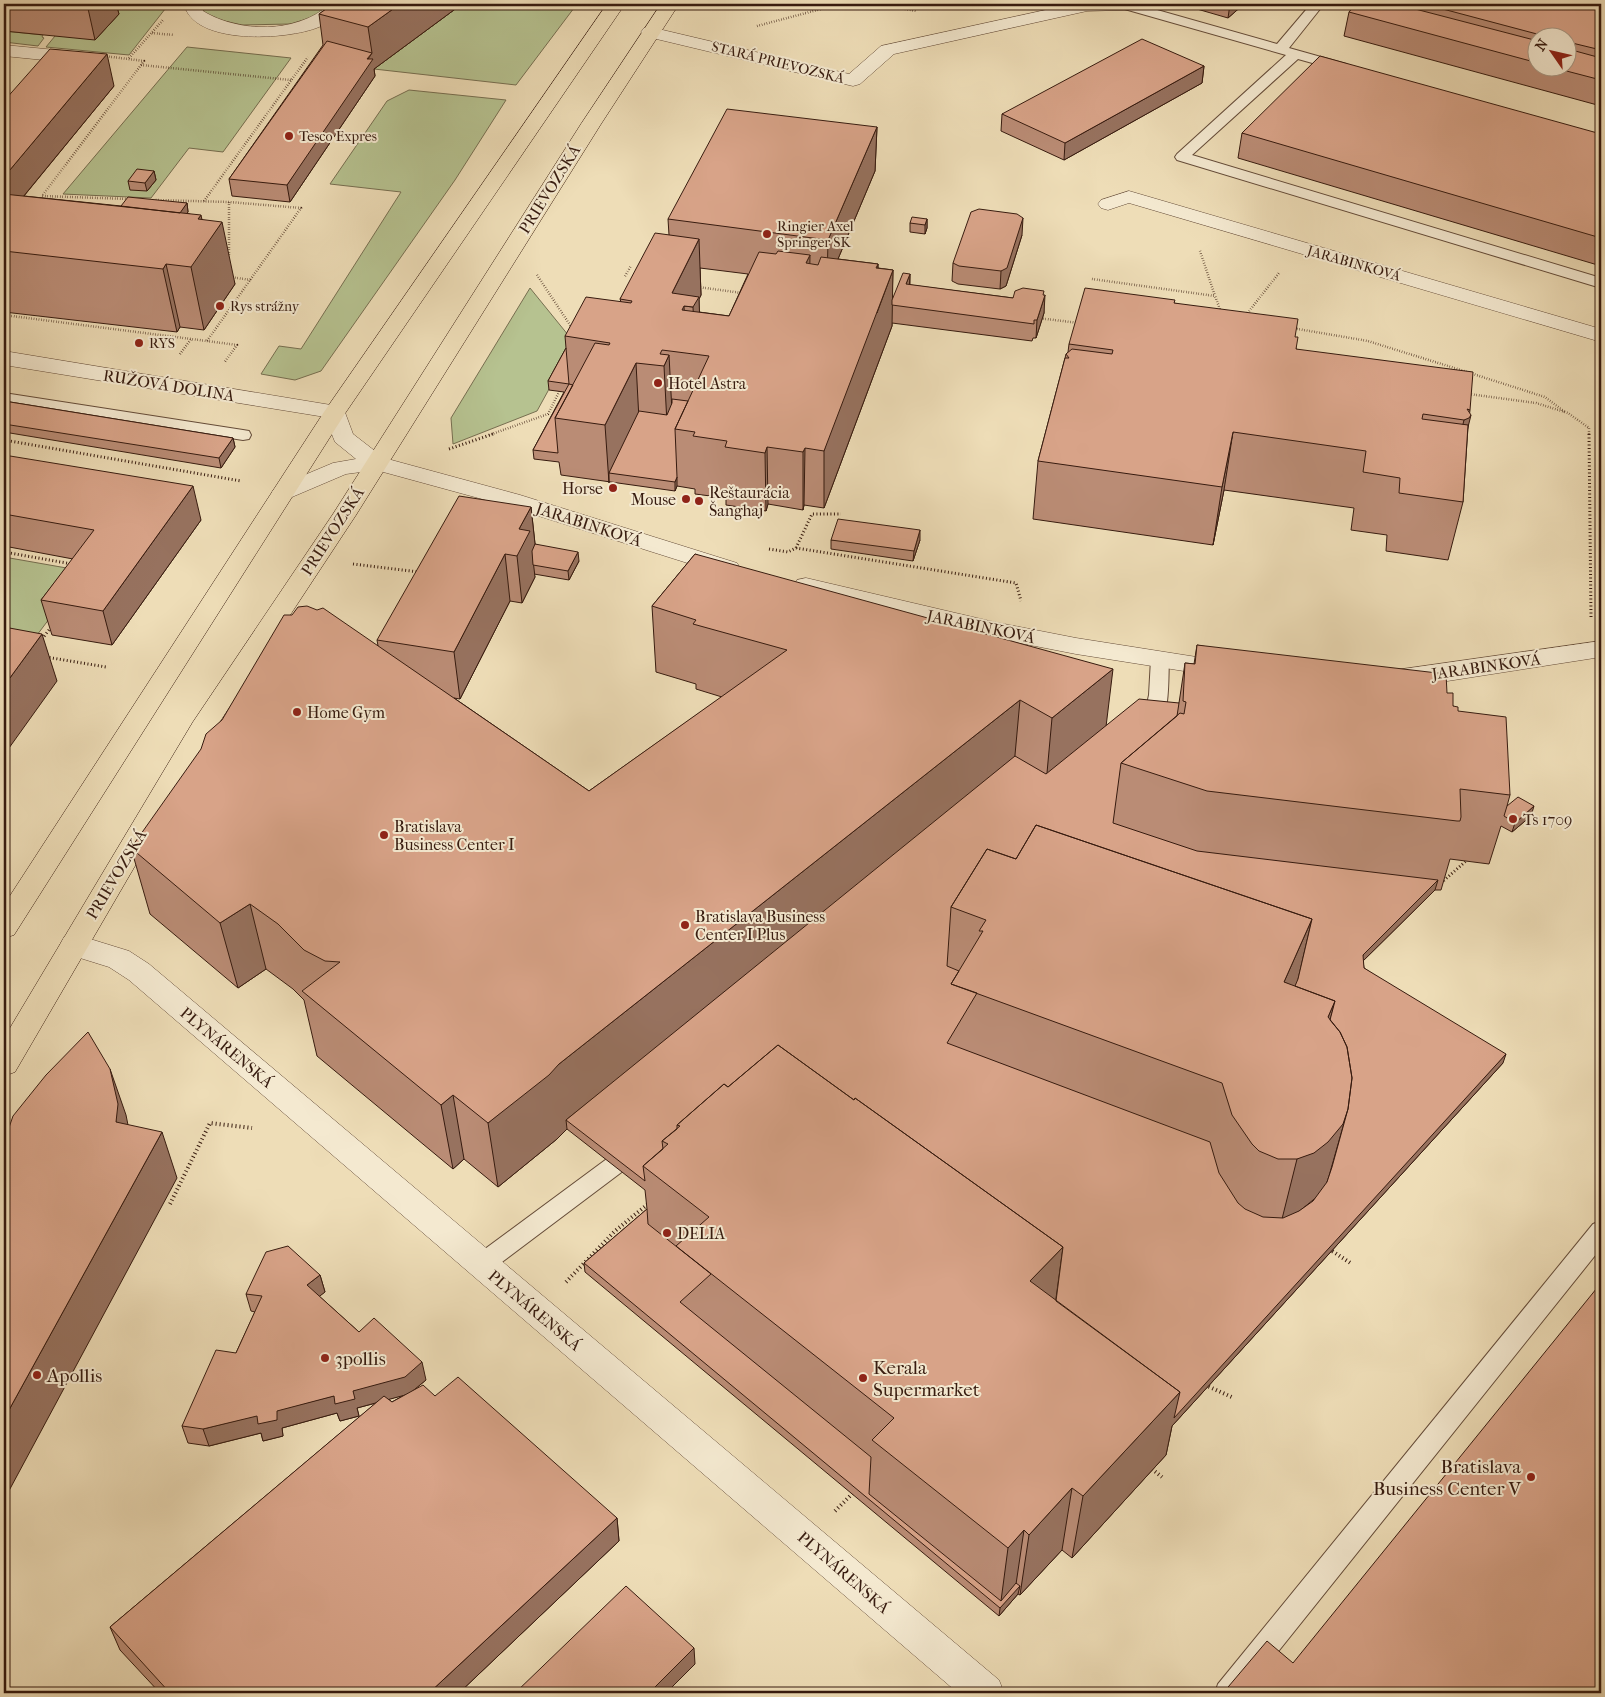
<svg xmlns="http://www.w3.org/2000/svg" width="1605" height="1697" font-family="'IM FELL French Canon',serif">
  <rect width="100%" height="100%" fill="#eeddb7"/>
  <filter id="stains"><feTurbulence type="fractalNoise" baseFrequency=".004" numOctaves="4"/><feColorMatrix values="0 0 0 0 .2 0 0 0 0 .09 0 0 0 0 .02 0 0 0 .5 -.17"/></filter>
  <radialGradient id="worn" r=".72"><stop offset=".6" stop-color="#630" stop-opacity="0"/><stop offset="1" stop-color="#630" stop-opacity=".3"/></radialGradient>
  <!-- green -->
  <path fill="#b6c290" stroke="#766e50" d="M9,4H169L129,55L46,47L55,36Z
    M199,4H334L317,16L290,24L242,25L207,17L197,8Z
    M462,4H577L516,85L374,69Z
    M4,31L43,35L42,37L44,38L38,46L4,42Z
    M187,47L291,58L223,152L189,148L151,198L63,194Z
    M409,90L506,100L455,180L321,371L295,380L261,374L279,346L301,349L401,192L330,184L387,101Z
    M530,288L573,341L570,351L537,411L453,444L451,418Z
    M4,557L78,570L80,578L31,643L4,639Z"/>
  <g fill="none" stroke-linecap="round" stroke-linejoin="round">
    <defs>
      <path id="service" d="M1120,4H1136L1277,44L1311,4H1324L1289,48L1346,64L1348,67L1346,70L1341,71L1298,59L1192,155L1601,278V288L1177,160L1175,157L1177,154L1286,55L1121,8Z
        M4,393L243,430L249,431L251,435L249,439L243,440L4,403Z
        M1160,653L1167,655L1169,659C1168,681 1170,711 1158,731L1151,732L1144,731L1142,726L1149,695L1151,659L1153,655Z
        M635,1141L643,1144L646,1150L643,1156L490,1271L482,1274L474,1271L470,1264L474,1257L627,1144Z
        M1601,1221V1248L1245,1693H1215L1218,1684L1593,1224Z"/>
      <path id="minor" d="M184,4H202L203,11C239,33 297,34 330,4H349C342,15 331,22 319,27C288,40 193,46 184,4Z
        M1073,4H1169L1166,8L1160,9L1087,11L894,54L860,84L853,86L644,36L641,32L644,28L650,27L849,74L881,46Z
        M4,45L66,51L73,53L75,57L64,74L57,76L50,74L48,70L54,61L4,56Z
        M1129,191L1601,329V342L1129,203L1108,210L1101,208L1098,204L1101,200Z
        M4,351L343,407L353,434L384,458L520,495L737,563L740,568L737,573L728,576L719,573L504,505L376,470L346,474L292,497L284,499L276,497L272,492L276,487L333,463L356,459L335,442L325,417L4,365Z
        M806,578L994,622L1076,638L1222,661L1231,663L1235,669L1231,675L1222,677L1076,654L994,638L797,592L794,586L797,580Z
        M1601,641V657L1441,682L1405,685L1396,682L1392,676L1396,670Z
        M74,934L129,951L149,964L999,1680L1004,1693H958L129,980L109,967L64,953L60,945L64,937Z"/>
      <path id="primary" d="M607,4H625L346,412L14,935L4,938V905L324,412Z
        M661,4H679L601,124L356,515L213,732L15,1072L4,1076V1038L193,722L333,514L581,124Z"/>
    </defs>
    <!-- service casing -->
    <use href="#service" stroke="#654c39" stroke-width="2"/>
    <!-- minor casing -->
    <use href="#minor" stroke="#654c39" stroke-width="1"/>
    <!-- primary casing -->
    <use href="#primary" stroke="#371b0f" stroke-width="1"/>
    <!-- path-far2 -->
    <path stroke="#371b0f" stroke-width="2.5" stroke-dasharray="0.5 2" stroke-linecap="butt" d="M878,4L916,11
      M757,26L840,4
      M152,33L174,35
      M104,56L144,61L42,196L129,199
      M129,58L163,20
      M141,65L291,80
      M204,201L308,57
      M229,202V256
      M1200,251L1215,296
      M537,275L572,328
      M625,276L631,266
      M230,277L251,280
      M1092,279L1215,296L1221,312
      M698,287L742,293
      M4,315L207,341L301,208L229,202L155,200
      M1246,315L1279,273
      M1038,318L1079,323
      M1292,328L1368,341L1467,372L1468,375
      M207,341L237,345L224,363
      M180,354L191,339
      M1470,373L1545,397L1565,412
      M1469,394L1536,403L1568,413L1589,428V435
      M489,435L548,414L561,388"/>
    <!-- path-far1 -->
    <path stroke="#371b0f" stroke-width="3" stroke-dasharray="1 2.5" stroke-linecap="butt" d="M1589,434L1591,617
      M4,440L241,481
      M449,449L493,434
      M796,548L812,514H841
      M769,549L788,552L796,548L1016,583L1021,601
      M4,552L72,564
      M353,564L419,572
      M42,639L52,626
      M46,657L106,667
      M1441,883L1466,861"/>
    <!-- path -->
    <path stroke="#371b0f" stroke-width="4" stroke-dasharray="1 3" stroke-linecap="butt" d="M170,1204L210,1123L252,1128
      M1329,1249L1352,1264
      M566,1282L615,1231L648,1204
      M1205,1385L1234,1398
      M1152,1469L1162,1477
      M835,1511L854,1492"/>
    <!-- service -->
    <use href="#service" fill="#f4e9d0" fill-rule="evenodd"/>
    <!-- minor -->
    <use href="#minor" fill="#f4e9d0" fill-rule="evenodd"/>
    <!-- primary -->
    <use href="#primary" fill="#eeddb7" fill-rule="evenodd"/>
  </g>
  <!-- wall -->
  <path fill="#ba8c75" stroke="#371b0f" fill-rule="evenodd" d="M4,4H116L119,14L95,40L4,31Z
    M333,4H462L374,69L375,76L290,202L232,196L229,179L323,45L319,14Z
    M902,4H936L931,9Z
    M1197,4H1244L1228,18L1197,9Z
    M1260,4H1271L1268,6Z
    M1356,4H1601V106L1344,36L1349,12ZM1538,38H1568V68H1538Z
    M1204,66L1202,83L1064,160L1001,131L1002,114Z
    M114,86L24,196L121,206L187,203L188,212L187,213L202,219L235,284L204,330L180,327L177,332L4,312V101Z
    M877,127L875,171L838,259L878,264V268L893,270L892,300L910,274V285L1013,298L1043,295L1044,313L1036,338H1033L1032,341L892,323V326L824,508L804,505L803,510L768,504L766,511L726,505V498L695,494V489L677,486L675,491L561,475L559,462L534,459L533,450L564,392L549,390L548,381L566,348L565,336L621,302L620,299L669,235L668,219ZM700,268L748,274L729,316L699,312V299L701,295Z
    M1242,133L1601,134V266L1238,158Z
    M154,171L156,180L147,191L130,190L128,181Z
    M927,219V228L925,234L910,232V223Z
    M1022,235L1006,286L1000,289L958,284L952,281L953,263Z
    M1174,303L1295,337L1296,349L1470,410L1468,427L1463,502L1448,560L1386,551L1387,535L1351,530L1354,508L1224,490L1213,545L1033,519L1038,461L1065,358L1066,354L1068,352L1069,344Z
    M4,401L233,438L235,447L221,468L4,432Z
    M4,455L201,520L112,645L52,635L41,600L73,559L4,546Z
    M531,507L535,544L579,561L569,580L534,574L535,577L522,603L510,601L460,699L454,698L589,791L722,697L696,689V684L656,672L652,606L695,554L1106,726L1179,703L1185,663L1194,664L1197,645L1447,693L1453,706L1458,711L1510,795L1507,806L1531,816L1512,832L1501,826L1489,864L1450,859L1441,890H1435L1363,961L1364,968L1503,1063L1172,1426L1166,1455L1072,1558L1062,1550L1020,1595L1018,1594L999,1616L585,1272L584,1263L647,1209L645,1190L567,1129L557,1139L498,1187L464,1159L453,1169L317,1056L304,1000L293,989L266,969L238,988L150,914L131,848L378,646L377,640Z
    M831,540H920L913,561L831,549Z
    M320,1275L325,1292L319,1296L359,1332L426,1380L415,1389L435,1396L617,1518L619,1541L459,1693H160L120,1650L110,1627L376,1403L357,1408L359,1416L340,1421L337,1413L282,1428L283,1436L263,1441L261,1433L209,1446L188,1443L182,1426L236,1353L255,1312L251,1311L246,1294ZM404,1395L392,1402L389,1399Z"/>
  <!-- shaded-wall -->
  <path fill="#97725f" stroke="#371b0f" d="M87,4H116L119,14L95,40Z
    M400,4H462L374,69L375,76L290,202L287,185L372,53L368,27Z
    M932,4H936L931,9Z
    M1230,4H1244L1228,18Z
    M107,54L114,86L4,220V177Z
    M1204,66L1202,83L1064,160L1065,143Z
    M877,127L875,171L827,285L828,240Z
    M154,171L156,180L147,191L145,183Z
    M187,203L188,212L177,228L175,219Z
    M201,215L207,243L222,222L235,284L204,330L191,267L198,219Z
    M1023,218L1022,235L1006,286L1000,289L1001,271Z
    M927,219V228L925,234V225Z
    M699,239L701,295L699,299L701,353L695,354L693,307L684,306L686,353L672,293Z
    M810,255L809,311L806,263Z
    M166,264L180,327L177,332L163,269Z
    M878,264L877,313L893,270L892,326L824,508V451Z
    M910,274L909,292L906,284Z
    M1045,295L1044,313L1036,338L1037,320Z
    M669,355L672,412L667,424L664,366Z
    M636,363L639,420L609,473V483L605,425Z
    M1471,415L1457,472L1450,477L1464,420Z
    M1233,432L1224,490L1213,545L1222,487Z
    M233,438L235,447L221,468L219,458Z
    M767,447L768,504L766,511L765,453Z
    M805,448L804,505L803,510V452Z
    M677,477V486L675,491V482Z
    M193,486L201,520L112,645L103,611Z
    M531,507L536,553L533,560L535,577L522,603L517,556L519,529Z
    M920,530V540L913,561L914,551Z
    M578,552L579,561L569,580L568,571Z
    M505,554L510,601L460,699L454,652Z
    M42,634L57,681L4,755V686Z
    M1113,669L1105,735L1046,784L1052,718Z
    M1020,700L1014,766L566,1120L567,1129L557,1139L498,1187L488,1123L559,1064Z
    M1534,806L1531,816L1512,832L1515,823Z
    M1438,880L1435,890L1360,964L1363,955Z
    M250,904L266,969L238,988L220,923Z
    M1312,919L1296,988L1284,982Z
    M1335,1001L1318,1069L1328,1017Z
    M1506,1054L1503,1063L1172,1426L1166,1455L1072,1558L1083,1496L1180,1392Z
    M110,1069L126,1115L133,1150L116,1122Z
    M453,1095L464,1159L453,1169L441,1105Z
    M1348,1109L1329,1176L1324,1191L1280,1227L1297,1159Z
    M162,1132L177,1178L4,1500V1419Z
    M1063,1247L1054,1313L1030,1281Z
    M320,1275L325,1292L311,1303L307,1285Z
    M422,1362L426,1380L409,1394L357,1408L359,1416L340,1421L337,1413L282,1428L283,1436L263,1441L261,1433L209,1446L203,1429L353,1391Z
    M1072,1488L1062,1550L1020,1595L1029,1535Z
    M617,1518L619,1541L459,1693H429Z
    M1024,1530L1015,1591L1020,1586L1018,1594L999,1616L1008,1548Z
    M694,1648L695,1664L666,1693H649Z"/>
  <!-- building -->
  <path fill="#d8a388" stroke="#371b0f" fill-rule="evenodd" d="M333,4H400L368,27L319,14Z
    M1356,4H1396L1538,41V63L1349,12Z
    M1424,4H1601V50L1568,42V38H1552Z
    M1142,39L1204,66L1065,143L1002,114Z
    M327,41L372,53L367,59H373L287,185L229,179Z
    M50,49L107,54L4,177V101Z
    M1568,49L1601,58V80L1555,68H1568Z
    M1320,56L1601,134V238L1242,133Z
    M727,109L877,127L828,240L668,219Z
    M137,169L154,171L145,183L128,181Z
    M4,194L201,215L198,219L222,222L191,267L166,264L163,269L4,251Z
    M128,197L187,203L180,213L121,206Z
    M979,209L1017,214L1023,218L1007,268L1001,271L959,266L953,263L971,212Z
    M912,217L927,219L925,225L910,223Z
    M655,233L699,239L672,293L699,297L693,307L684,306L682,310L729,316L759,252L776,254L778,251L810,255L806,263L818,265L821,257L878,264L876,268L893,270L824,451L805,448L803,452L767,447L765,453L725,447L727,441L693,436L695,432L675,429L709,356L662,350L660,354L669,355L664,366L636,363L605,425L555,418L595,343L609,345L610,343L565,336L586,297L631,303L632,301L620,299Z
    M903,273L910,274L906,284L1013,298L1015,291L1023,288L1044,291L1043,295H1045L1037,320H1034V324L892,305V300Z
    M1085,288L1175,300L1174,303L1298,319L1295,337H1298L1296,349L1473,372L1470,410L1467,409L1471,415L1469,418L1464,420L1423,414L1422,419L1468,425L1463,502L1399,493L1400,478L1363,472L1366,451L1233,432L1222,487L1038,461L1065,358H1069L1066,354L1072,349L1112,354L1113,350L1069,344Z
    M566,348L569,384L548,381Z
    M569,384L573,385L555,418L558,453L533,450Z
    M672,399L688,401L675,429L677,477L675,482L609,473L639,411L667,415L672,403Z
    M4,401L233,438L219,458L4,424Z
    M4,455L193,486L103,611L41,600L94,530L4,514Z
    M459,496L531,507L519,529L530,531L517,556L505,554L454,652L377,640Z
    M838,519L920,530L914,551L831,540Z
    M535,544L578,552L568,571L533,565L532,551Z
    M695,554L1113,669L1052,718L1020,700L559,1064L549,1075L488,1123L453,1095L441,1105L302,991L340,962L325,961L304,950L278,924L250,904L220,923L131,848L201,749L206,734L222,720L284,615H292L298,607L307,606L317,610L323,608L589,791L787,650L693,624L696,620L652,606Z
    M4,627L42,634L4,686Z
    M1197,645L1446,674L1447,693H1453V706L1458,707V711L1506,717L1510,795L1460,789L1461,817L1460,821H1457L1207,791L1121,763L1180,713L1184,714L1186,702L1183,701L1185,663L1195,664Z
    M1139,699L1179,703L1177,716L1121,763L1113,823L1197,851L1438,880L1363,955L1364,968L1506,1054L1174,1418L1180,1392L1056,1301L1063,1247L855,1098L854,1100L778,1045L728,1087L724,1084L677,1125V1129L662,1141L663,1149L643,1166L645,1181L566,1120L1015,756L1046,774ZM1036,825L1312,919L1298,979L1295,986L1335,1001L1330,1020L1340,1032L1347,1047L1352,1078L1348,1109L1332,1167L1327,1182L1313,1201L1299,1211L1283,1218L1263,1217L1245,1209L1238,1203L1219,1173L1210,1142L947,1043L977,993L951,984L959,971L947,966L951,907L987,849L1016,859Z
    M1518,797L1534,806L1515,823L1504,816L1507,806Z
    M1036,825L1312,919L1284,982L1335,1001L1328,1017L1340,1032L1347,1047L1352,1078L1348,1109L1343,1124L1328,1142L1314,1153L1297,1159H1278L1259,1151L1252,1144L1232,1115L1222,1083L951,984L983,931H979L986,920L951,907L987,849L1016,859Z
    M88,1032L110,1069L118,1104L116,1122L162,1132L4,1419V1142L13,1116L46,1075Z
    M778,1045L854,1100L855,1098L1063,1247L1030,1281L1180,1392L1083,1496L1072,1488L1029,1535L1024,1530L1008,1548L872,1440L894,1418L676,1246L709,1217L643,1166L668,1144L662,1141L680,1126L677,1125L724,1084L728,1087Z
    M647,1209L648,1224L711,1274L680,1302L871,1457L869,1494L1001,1601L1016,1583L1020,1586L1000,1608L584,1263Z
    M288,1246L320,1275L307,1285L359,1332L374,1318L422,1362L405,1377L353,1391L355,1399L335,1404L334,1396L277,1411V1420L258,1424L257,1416L203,1429L182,1426L216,1350L236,1353L262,1296L246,1294L266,1252Z
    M1601,1283V1690L1599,1693H1223L1267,1641L1293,1663Z
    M458,1377L617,1518L429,1693H170L110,1627L384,1396L392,1402L423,1385L435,1396Z
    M626,1586L694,1648L649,1693H515Z"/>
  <!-- markers -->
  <g fill="#8f2418" stroke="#f4e9d0" stroke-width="2">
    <circle cx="289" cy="136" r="5"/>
    <circle cx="767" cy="234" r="5"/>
    <circle cx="220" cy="306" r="5"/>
    <circle cx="139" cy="343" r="5"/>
    <circle cx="658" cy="383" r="5"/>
    <circle cx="613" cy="488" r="5"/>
    <circle cx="686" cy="499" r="5"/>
    <circle cx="699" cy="501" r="5"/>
    <circle cx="297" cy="712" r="5"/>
    <circle cx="1513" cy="819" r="5"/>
    <circle cx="384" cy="835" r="5"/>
    <circle cx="685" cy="925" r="5"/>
    <circle cx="667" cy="1233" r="5"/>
    <circle cx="325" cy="1358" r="5"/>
    <circle cx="37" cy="1375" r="5"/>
    <circle cx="863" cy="1378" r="5"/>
    <circle cx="1531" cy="1477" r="5"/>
  </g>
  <g text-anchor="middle" stroke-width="4" stroke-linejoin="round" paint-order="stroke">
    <!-- far-street labels -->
    <g font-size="14" fill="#371b0f" stroke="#f4e9d0">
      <text transform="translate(778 62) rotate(14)" y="5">STARÁ PRIEVOZSKÁ</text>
      <text transform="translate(1354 263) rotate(16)" y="5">JARABINKOVÁ</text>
    </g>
    <!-- far-poi labels -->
    <g font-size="14" fill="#371b0f" stroke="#f4e9d0" text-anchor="start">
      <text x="299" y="141">Tesco Expres</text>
      <text x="777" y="231">Ringier Axel<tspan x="777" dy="16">Springer SK</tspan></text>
      <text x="230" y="311">Rys strážny</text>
      <text x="149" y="348">RYS</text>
    </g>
    <!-- street labels -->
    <g font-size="16" fill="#371b0f" stroke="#f4e9d0">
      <text transform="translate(549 189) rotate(-58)" y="6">PRIEVOZSKÁ</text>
      <text transform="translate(169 385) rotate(9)" y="6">RUŽOVÁ DOLINA</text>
      <text transform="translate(589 524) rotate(18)" y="6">JARABINKOVÁ</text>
      <text transform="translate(332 531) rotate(-57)" y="6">PRIEVOZSKÁ</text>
      <text transform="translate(981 626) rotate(12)" y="6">JARABINKOVÁ</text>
      <text transform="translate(1486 666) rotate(-8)" y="6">JARABINKOVÁ</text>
      <text transform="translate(116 874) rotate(-59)" y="6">PRIEVOZSKÁ</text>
      <text transform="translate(227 1047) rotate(40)" y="6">PLYNÁRENSKÁ</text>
      <text transform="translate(535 1310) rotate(40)" y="6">PLYNÁRENSKÁ</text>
      <text transform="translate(844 1572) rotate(41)" y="6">PLYNÁRENSKÁ</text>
    </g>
    <!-- poi labels -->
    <g font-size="16" fill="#371b0f" stroke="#f4e9d0" text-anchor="start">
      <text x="668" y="389">Hotel Astra</text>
      <text x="603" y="494" text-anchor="end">Horse</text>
      <text x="709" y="498">Reštaurácia<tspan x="709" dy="18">Šanghaj</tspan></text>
      <text x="676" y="505" text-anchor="end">Mouse</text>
      <text x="307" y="718">Home Gym</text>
      <text x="1523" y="825">Ts 1709</text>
      <text x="394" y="832">Bratislava<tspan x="394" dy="18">Business Center I</tspan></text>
      <text x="695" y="922">Bratislava Business<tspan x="695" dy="18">Center I Plus</tspan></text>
      <text x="677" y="1239">DELIA</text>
    </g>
    <!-- near-poi labels -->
    <g font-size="19" fill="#371b0f" stroke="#f4e9d0" text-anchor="start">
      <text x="335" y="1365">3pollis</text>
      <text x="873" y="1374">Kerala<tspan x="873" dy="22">Supermarket</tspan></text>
      <text x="47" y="1382">Apollis</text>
      <text x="1521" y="1473" text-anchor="end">Bratislava<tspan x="1521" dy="22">Business Center V</tspan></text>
    </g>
  </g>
  <!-- margin -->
  <rect width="1605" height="1697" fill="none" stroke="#eeddb7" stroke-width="20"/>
  <rect x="5" y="5" width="1595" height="1687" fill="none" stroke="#371b0f" stroke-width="2.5"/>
  <rect x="10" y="10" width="1585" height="1677" fill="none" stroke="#371b0f"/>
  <!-- north arrow -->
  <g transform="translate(1552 52) rotate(304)"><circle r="24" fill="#f4e9d0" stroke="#a89783"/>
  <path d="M0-4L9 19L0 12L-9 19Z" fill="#8f2418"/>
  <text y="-8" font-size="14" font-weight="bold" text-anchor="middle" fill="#371b0f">N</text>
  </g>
  <rect width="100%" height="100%" filter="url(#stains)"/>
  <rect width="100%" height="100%" fill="url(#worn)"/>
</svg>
